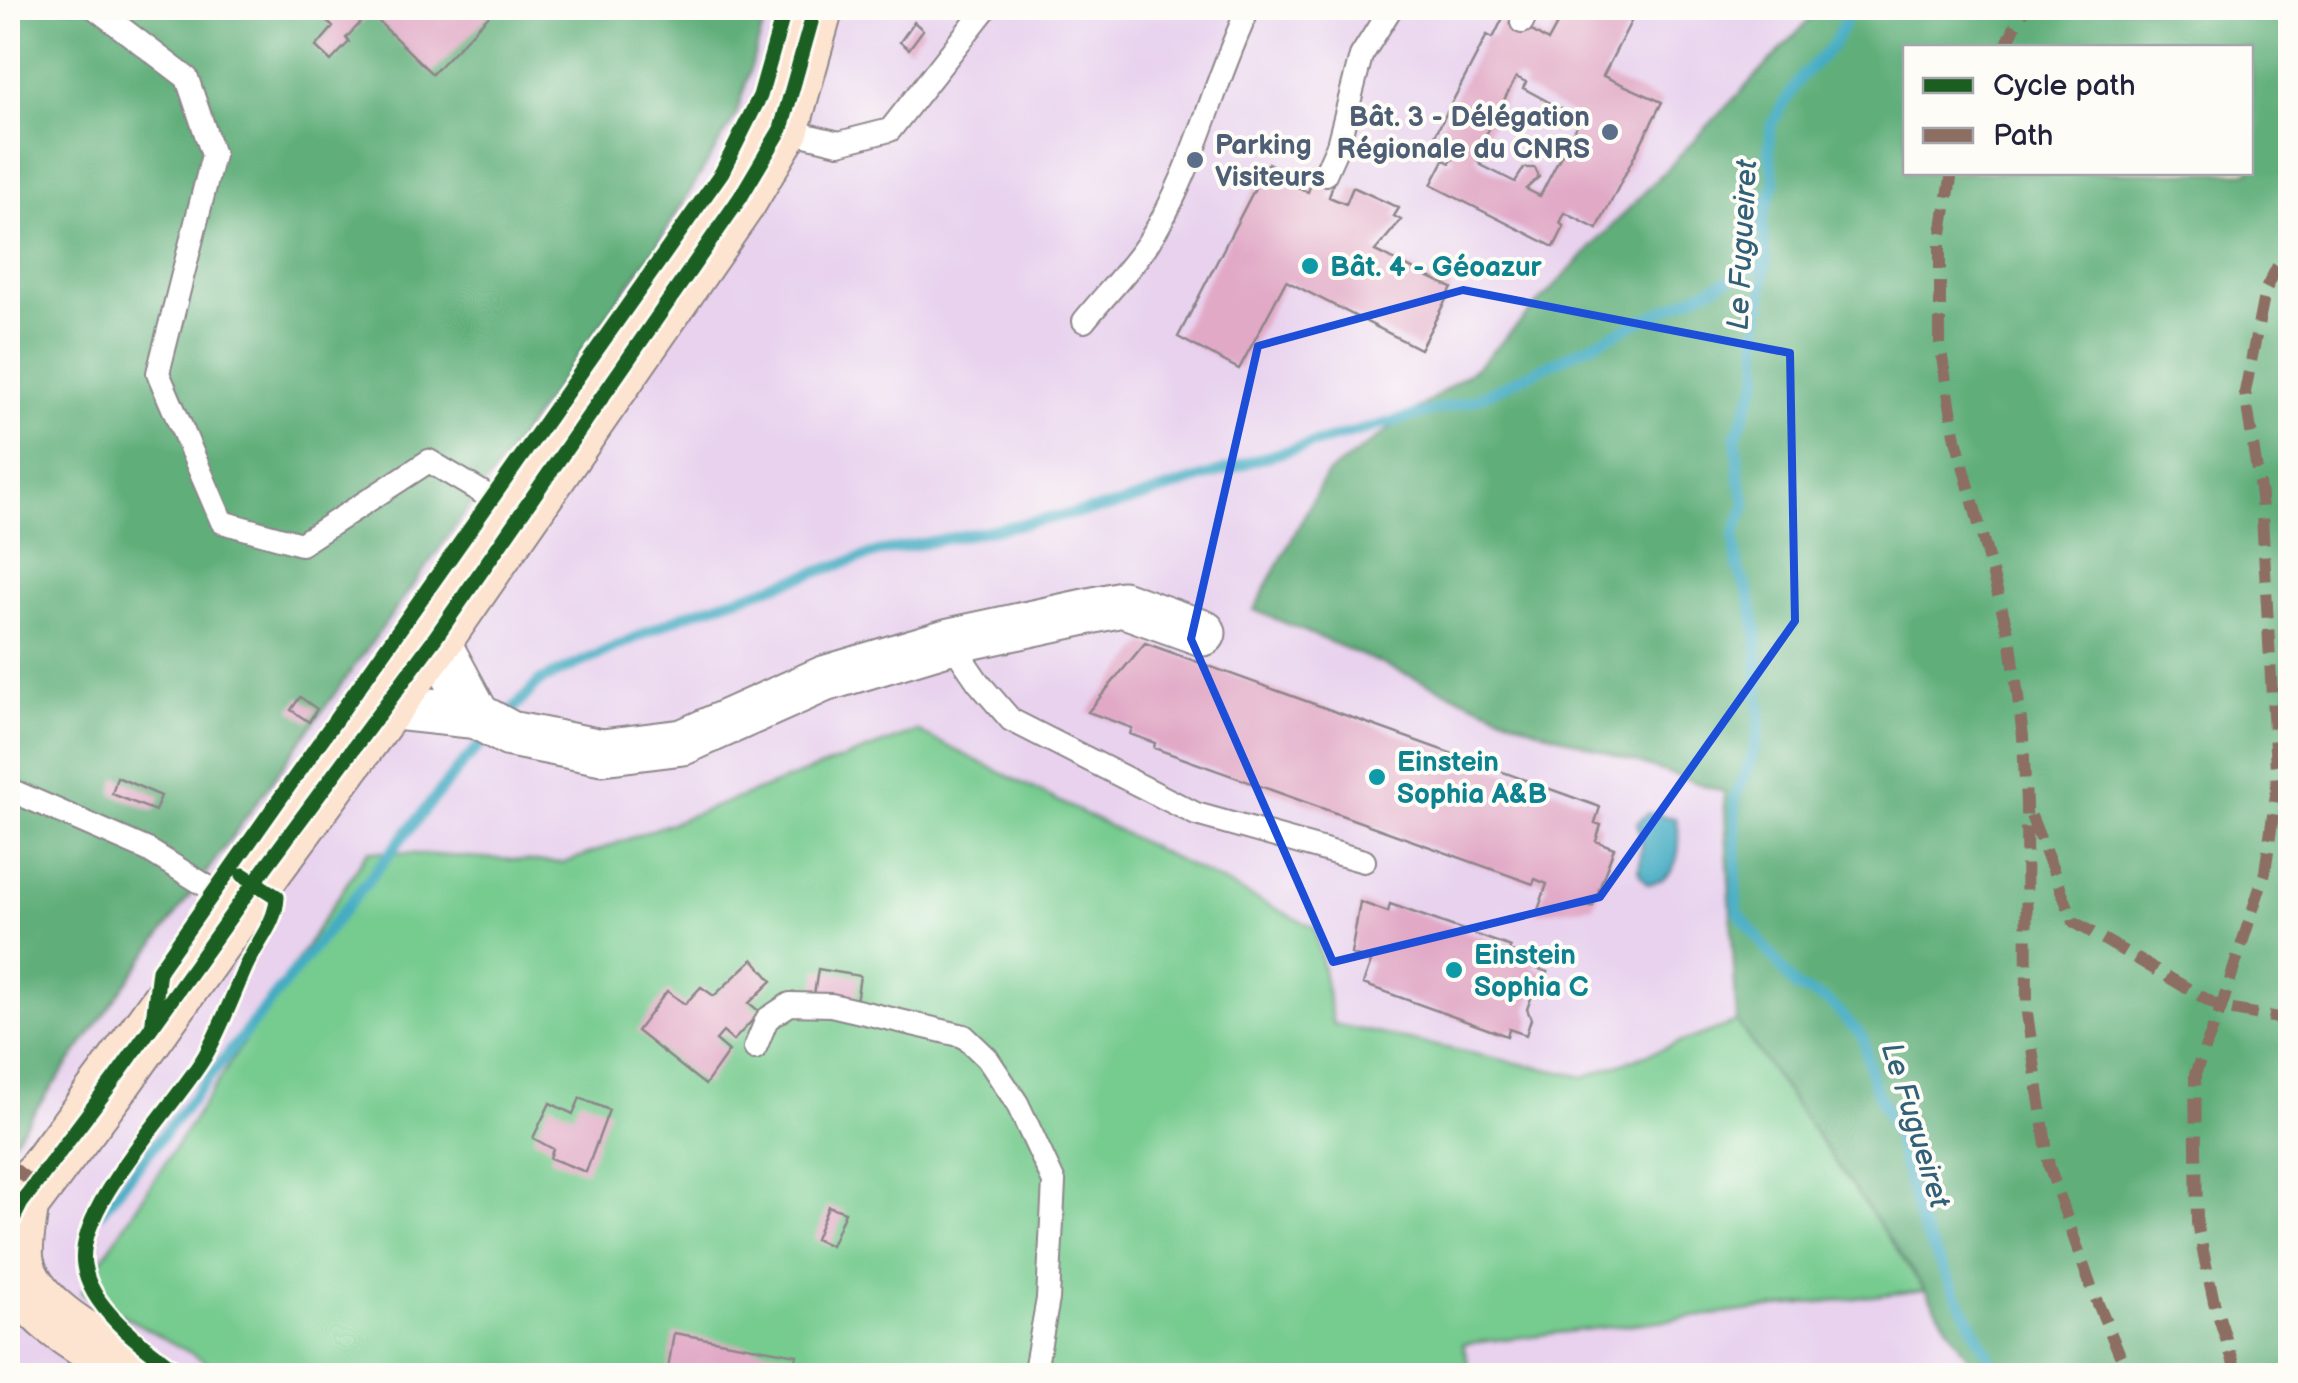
<svg xmlns="http://www.w3.org/2000/svg" width="2298" height="1383" font-family="'Balsamiq Sans',sans-serif">
  <rect width="100%" height="100%" fill="#fdfcf7"/>
  <filter id="ink" filterUnits="userSpaceOnUse"><feTurbulence type="fractalNoise" baseFrequency=".01" numOctaves="2"/><feDisplacementMap in="SourceGraphic" scale="20" xChannelSelector="R" yChannelSelector="G"/><feConvolveMatrix kernelMatrix="1 2 1 2 8 2 1 2 1" color-interpolation-filters="sRGB"/></filter>
  <filter id="wash" filterUnits="userSpaceOnUse"><feTurbulence type="fractalNoise" baseFrequency=".0048" numOctaves="4" result="noise"/><feDisplacementMap in="SourceGraphic" scale="40" xChannelSelector="R" yChannelSelector="G"/><feGaussianBlur stdDeviation="2.25" result="paint"/><feColorMatrix in="noise" values="0 0 0 0 0 0 0 0 0 0 0 0 0 0 0 0 0 1.4 0 .05"/><feComposite in="paint" operator="in"/></filter>
  <g filter="url(#wash)">
    <rect width="100%" height="100%" fill="#f8ebd9"/>
    <!-- built -->
    <path fill="#e8d2ee" fill-rule="evenodd" d="M8,8H2290V1375L8,1376ZM1906,48H2250V172H1906Z"/>
    <!-- green -->
    <path fill="#76cb8f" stroke="#4c7665" stroke-width="2.5" d="M917,731L1315,928L1333,1024L1584,1077L1737,1022L1925,1290L1463,1344L1472,1376L230,1375L81,1292L368,851L564,863Z"/>
    <!-- forest -->
    <path fill="#60af7a" stroke="#41685a" stroke-width="2.5" fill-rule="evenodd" d="M8,8H769L736,116L657,246L8,1148Z
      M1821,8H2290V1375H1979L1925,1290L1737,1022L1724,792L1529,726L1254,610L1326,475L1478,366ZM1906,48H2250V172H1906Z"/>
    <!-- water -->
    <path fill="#44acc3" stroke="#33677f" stroke-width="2.5" d="M1648,813L1676,818C1683,844 1680,881 1647,884L1639,873L1642,843L1637,823Z"/>
    <g fill="none" stroke-linecap="round" stroke-linejoin="round">
      <!-- stream -->
      <path stroke="#44acc3" stroke-width="11" d="M1852,8L1833,45L1801,77L1771,124L1769,151L1775,182L1762,220L1766,262L1758,334L1759,377L1736,436L1739,478L1746,503L1734,537L1738,569L1749,593L1757,632L1760,723L1753,755L1735,798L1737,911L1796,987L1829,1002L1863,1037L1873,1083L1894,1129L1921,1227L1999,1376
        M504,719L540,681L687,614L879,552L1118,505L1265,457L1476,399L1766,262
        M99,1214L457,770L491,733"/>
    </g>
    <g id="blocks">
      <!-- building -->
      <path fill="#e1a9c6" fill-rule="evenodd" d="M314,8H490L493,11L432,74L370,13L346,38L349,42L331,61L316,47L333,27Z
        M1566,8H1638L1603,76L1662,102L1597,229L1565,213L1560,223L1564,227L1554,247L1431,185L1444,160L1450,163L1454,157L1430,145L1487,35L1493,38L1505,14L1548,41ZM1516,77L1526,82L1523,88L1580,119L1540,196L1526,189L1539,177L1535,168H1524L1515,182L1481,165L1475,156Z
        M914,22L923,30L909,49L900,42Z
        M1268,163L1301,181L1297,188L1308,192L1317,168L1334,180L1329,197L1346,204L1353,187L1399,208L1394,216L1401,220L1375,251L1452,288L1420,349L1286,281L1239,369L1178,337Z
        M1145,643L1600,807L1595,823L1601,825L1596,841L1614,848L1593,906L1537,913L1547,884L1535,879L1533,884L1154,748L1155,743L1130,734L1132,728L1088,712Z
        M300,697L317,709L309,722L291,710Z
        M117,777L161,796L155,811L112,794Z
        M1360,902L1388,912L1390,904L1511,947L1509,951L1534,961L1532,967L1548,972L1542,989L1533,993L1527,1009L1531,1019L1526,1035L1509,1029L1507,1036L1363,984L1371,962L1351,954Z
        M753,959L772,981L749,1003L760,1012L733,1041L723,1032L716,1040L729,1051L705,1085L637,1031L667,991L685,1004L701,987L714,996Z
        M818,969L860,976L856,1002L814,995Z
        M580,1098L609,1110L586,1172L550,1158L553,1149L533,1138L550,1103L573,1114Z
        M828,1206L845,1212L831,1246L815,1239Z
        M674,1333L797,1355L792,1376H697L668,1369Z"/>
    </g>
  </g>
  <g filter="url(#ink)">
    <use href="#blocks" fill-opacity="0" stroke="#8d868a" stroke-width="2.5"/>
    <g fill="none" stroke-linecap="round" stroke-linejoin="round">
      <defs>
        <path id="lane" d="M95,8L187,78L213,155L158,373L222,522L301,544L429,461L520,515
          M1522,22L1529,8
          M781,129L839,143L890,130L986,8
          M1325,174L1338,145L1361,56L1391,8
          M1084,321C1105,295 1130,270 1148,243C1195,171 1212,84 1249,8
          M950,641L978,682L1011,720L1196,814L1364,861
          M8,789L148,850L239,906
          M755,1048L767,1019L790,1004L831,1005L964,1036L987,1058L1017,1103L1054,1182L1048,1299L1034,1376"/>
        <path id="street" d="M435,638L477,716
          M384,706L477,716L510,734L602,752L683,742L824,679L950,641L1122,604L1203,633"/>
        <path id="secondary" d="M21,1203C19,1221 12,1248 17,1266C30,1316 104,1350 146,1376
          M8,1229L21,1203L113,1081L267,865L435,638L740,198L781,129L815,8"/>
      </defs>
      <!-- lane casing -->
      <use href="#lane" stroke="#8d868a" stroke-width="26"/>
      <!-- street casing -->
      <use href="#street" stroke="#8d868a" stroke-width="49"/>
      <!-- secondary casing -->
      <use href="#secondary" stroke="#8d868a" stroke-width="59"/>
      <!-- lane -->
      <use href="#lane" stroke="#fff" stroke-width="22"/>
      <!-- street -->
      <use href="#street" stroke="#fff" stroke-width="45"/>
      <!-- secondary -->
      <use href="#secondary" stroke="#fde4d0" stroke-width="55"/>
      <!-- quiet -->
      <path stroke="#8d6e63" stroke-width="12" stroke-dasharray="25 12" stroke-linecap="butt" d="M2005,48L2024,8
        M1952,172L1940,245V346L1956,439L2011,643L2023,737L2026,804L2027,1013L2049,1166L2092,1290L2129,1376
        M2031,816L2074,922L2221,1008L2290,1020
        M8,1164L35,1185
        M2238,1376L2214,1302L2197,1223L2195,1074L2221,1008L2265,872L2277,787L2261,497L2245,392L2265,291L2290,242"/>
      <defs>
        <path id="cycleway" d="M153,1021L159,970L722,172L760,96L785,8
          M8,1229L21,1203L113,1081L267,865L435,638L740,198L781,129L815,8
          M184,1376C149,1350 90,1311 84,1265C75,1206 176,1106 205,1056C221,1028 233,995 246,966C257,942 276,923 277,897L243,875"/>
      </defs>
      <!-- cycleway casing -->
      <use href="#cycleway" stroke="#fdfcf7" stroke-width="21"/>
      <!-- cycleway -->
      <use href="#cycleway" stroke="#1b5e20" stroke-width="15"/>
    </g>
  </g>
  <!-- marked area -->
  <path fill="none" stroke="#1d4ed8" stroke-width="8" stroke-linejoin="round" d="M1463,290L1790,353L1795,621L1600,897L1333,962L1191,639L1258,346Z"/>
  <!-- markers -->
  <g fill="#5c6f8a" stroke="#fdfcf7" stroke-width="4">
    <circle cx="1610" cy="132" r="10"/>
    <circle cx="1195" cy="160" r="10"/>
  </g>
  <g fill="#0f9aa8" stroke="#fdfcf7" stroke-width="4">
    <circle cx="1310" cy="266" r="10"/>
    <circle cx="1377" cy="777" r="10"/>
    <circle cx="1454" cy="970" r="10"/>
  </g>
  <g text-anchor="middle" stroke-width="8" stroke-linejoin="round" paint-order="stroke">
    <!-- service labels -->
    <g font-size="28" font-weight="bold" fill="#4e5e75" stroke="#fdfcf7" text-anchor="end">
      <text x="1590" y="126">Bât. 3 - Délégation<tspan x="1590" dy="32">Régionale du CNRS</tspan></text>
      <text x="1215" y="154" text-anchor="start">Parking<tspan x="1215" dy="32">Visiteurs</tspan></text>
    </g>
    <!-- culture labels -->
    <g font-size="28" font-weight="bold" fill="#0d838f" stroke="#fdfcf7" text-anchor="start">
      <text x="1330" y="276">Bât. 4 - Géoazur</text>
      <text x="1397" y="771">Einstein<tspan x="1397" dy="32">Sophia A&amp;B</tspan></text>
      <text x="1474" y="964">Einstein<tspan x="1474" dy="32">Sophia C</tspan></text>
    </g>
    <!-- water labels -->
    <g font-size="30" font-style="italic" fill="#316078" stroke="#fdfcf7">
      <text transform="translate(1742 245) rotate(-87)" y="10">Le Fugueiret</text>
      <text transform="translate(1916 1125) rotate(73)" y="10">Le Fugueiret</text>
    </g>
  </g>
  <!-- margin -->
  <rect width="2298" height="1383" fill="none" stroke="#fdfcf7" stroke-width="40"/>
  <!-- legend -->
  <rect x="1903" y="45" width="350" height="130" fill="#fdfcf7" stroke="#a5a5ac" stroke-width="2.5"/>
  <rect x="1923" y="78" width="50" height="15" fill="#1b5e20" stroke="#a5a5ac" stroke-width="2.5"/>
  <text x="1993" y="95" font-size="30" fill="#22223b">Cycle path</text>
  <rect x="1923" y="128" width="50" height="15" fill="#8d6e63" stroke="#a5a5ac" stroke-width="2.5"/>
  <text x="1993" y="145" font-size="30" fill="#22223b">Path</text>
</svg>
